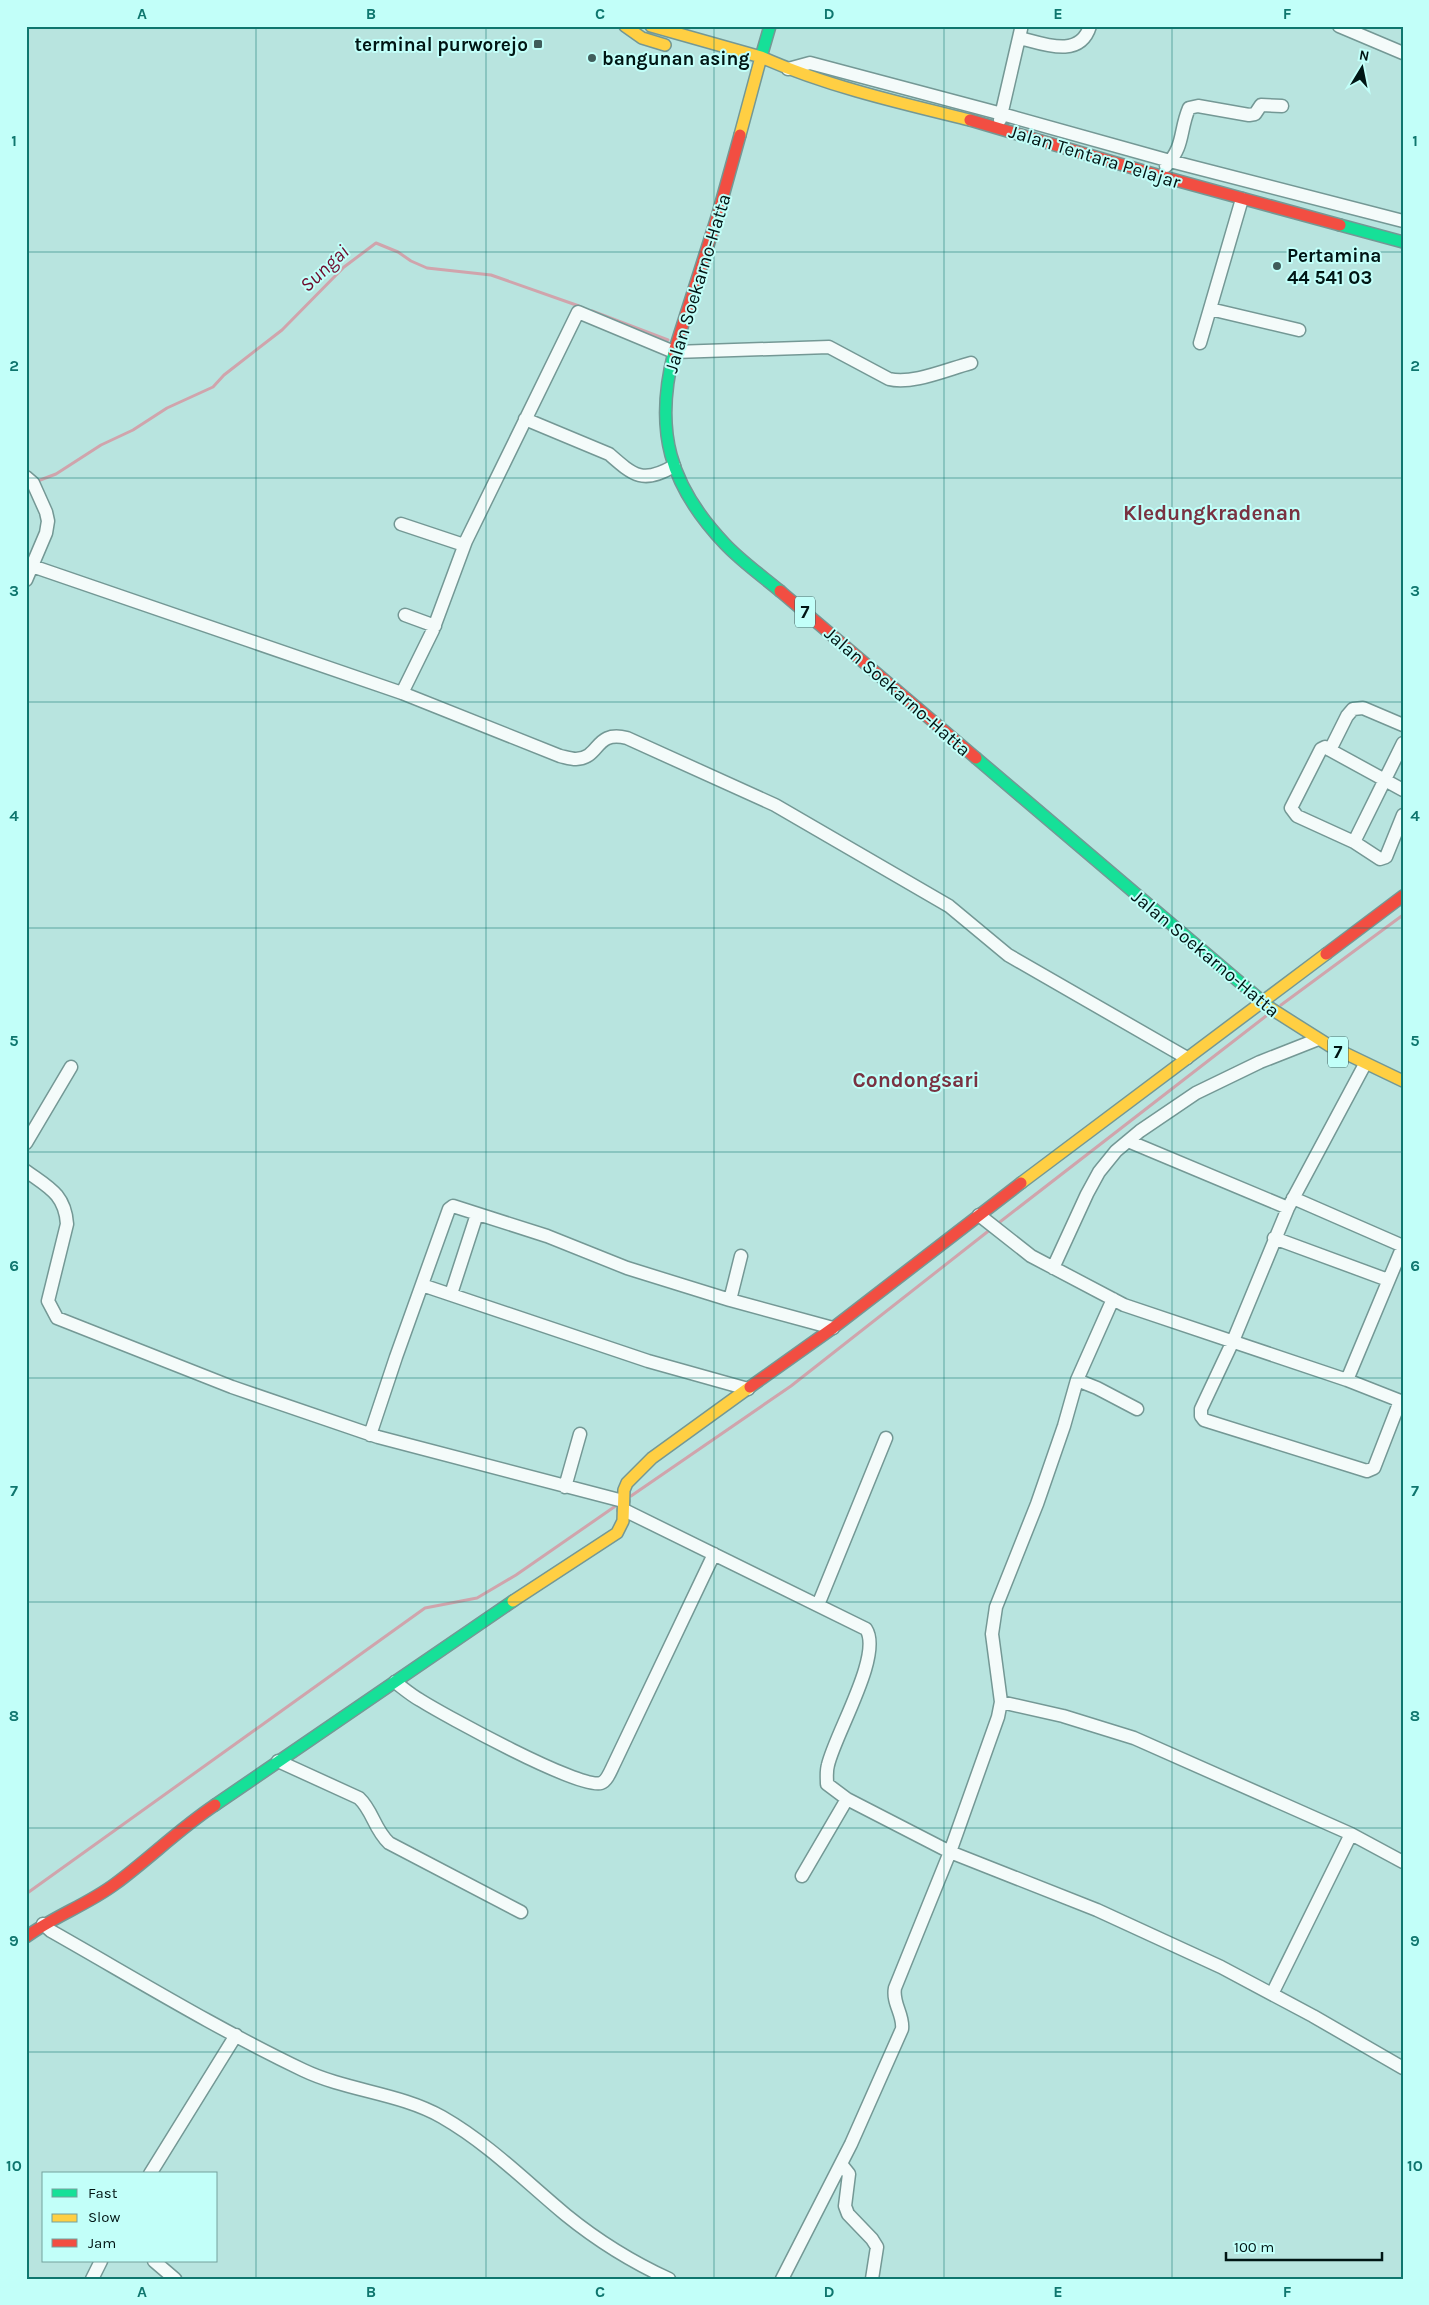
<svg xmlns="http://www.w3.org/2000/svg" width="1429" height="2305" font-family="Karla,sans-serif">
  <rect width="100%" height="100%" fill="#b8e4df"/>
  <g fill="none" stroke-linecap="round" stroke-linejoin="round">
    <!-- stream -->
    <path stroke="#d0a4ac" stroke-width="3" d="M592,311L668,340
      M35,482L56,474L101,445L133,430L167,408L213,387L224,375L282,330L344,267L376,243L398,252L411,261L427,268L491,275L579,306
      M1281,1005L1403,915
      M996,1225L1266,1016
      M631,1496L791,1386L991,1229
      M26,1894L425,1608L477,1598L516,1575L617,1505"/>
    <defs>
      <path id="street" d="M1339,26L1403,53
        M1020,38C1044,44 1080,59 1090,26
        M788,69L810,63L1002,114L1170,161L1403,221
        M1000,120L1021,29
        M1166,166C1185,145 1179,132 1189,108L1198,106L1249,115L1255,114L1261,105L1282,106
        M1210,309L1299,330
        M1200,343L1242,199
        M525,419L609,454C634,476 643,484 674,466
        M26,477L33,483L46,512L48,521L46,533L26,580
        M401,524L464,545
        M32,566L402,693L560,756C565,757 571,759 576,759C601,758 594,730 627,738L775,805L949,906L1008,955L1187,1058
        M405,615L435,626
        M402,693L433,630L466,541L578,312L674,352L829,347L889,379C912,385 948,369 971,363
        M1403,725L1363,708L1353,709L1347,716L1330,750L1325,747L1321,749L1291,808L1297,816L1354,842L1380,859L1386,857L1403,815
        M1330,750L1403,790
        M1354,842L1403,743
        M1364,1066L1288,1208L1233,1341L1201,1409V1416L1204,1420L1367,1471L1374,1468L1400,1401
        M1128,1141L1288,1208
        M26,1143L71,1067
        M26,1171C48,1187 65,1194 67,1224L48,1301L57,1318L232,1387L378,1437L623,1501
        M1293,1198L1403,1246
        M979,1215L1031,1256L1124,1305L1347,1380L1403,1402
        M1274,1238L1388,1280
        M1053,1268L1087,1194L1099,1172L1116,1151L1140,1131L1196,1093L1260,1062L1316,1040
        M422,1285L648,1361L748,1389
        M451,1294L477,1214
        M730,1300L741,1256
        M1077,1380L1097,1388L1137,1409
        M1347,1380L1403,1246
        M370,1435L396,1357L449,1209L453,1206L547,1236L627,1268L730,1300L833,1328
        M565,1487L580,1434
        M624,1510L866,1629C883,1655 835,1734 828,1765C826,1771 827,1778 827,1784L847,1799L950,1852L1097,1910L1221,1967L1313,2016L1403,2068
        M818,1605L886,1438
        M395,1682C403,1688 411,1695 420,1700C444,1715 580,1790 601,1783C607,1781 611,1770 614,1764L714,1554
        M1001,1702L1063,1716L1134,1738L1351,1834L1403,1862
        M278,1761L359,1798C373,1811 374,1829 389,1843L521,1912
        M802,1876L847,1799
        M43,1924L51,1931C134,1978 217,2029 303,2070C347,2091 400,2093 442,2117C489,2144 525,2181 566,2215C598,2241 632,2262 669,2279
        M1272,1994L1351,1834
        M841,2164L849,2174L845,2206L848,2214L872,2239L877,2247L872,2279
        M150,2174L236,2035
        M154,2261L175,2279
        M92,2279L101,2261
        M782,2279L851,2144L902,2029C904,2015 892,2003 895,1988L950,1852L998,1717L1001,1702L992,1634L996,1607L1037,1504L1064,1426L1077,1380L1113,1299"/>
      <path id="fast" d="M761,57L770,26
        M1340,225L1403,242
        M674,352C654,430 669,485 725,544C741,561 762,576 780,591
        M976,758L1270,1008
        M215,1805L513,1601"/>
      <path id="slow" d="M625,26L642,38L665,45
        M651,26L761,57L740,135
        M761,57C826,86 900,103 970,120
        M1270,1008L1330,1046L1403,1081
        M1021,1183L1326,954
        M513,1601L617,1533L623,1521L624,1490L627,1483L652,1458L750,1387"/>
      <path id="jam" d="M970,120L1157,175L1340,225
        M674,352L718,214L740,135
        M780,591L976,758
        M1326,954L1403,896
        M750,1387L833,1328L1021,1183
        M26,1937C54,1916 87,1905 115,1884C149,1859 179,1829 215,1805"/>
    </defs>
    <!-- street casing -->
    <use href="#street" stroke="#749895" stroke-width="15"/>
    <!-- fast casing -->
    <use href="#fast" stroke="#749895" stroke-width="14"/>
    <!-- slow casing -->
    <use href="#slow" stroke="#749895" stroke-width="14"/>
    <!-- jam casing -->
    <use href="#jam" stroke="#749895" stroke-width="14"/>
    <!-- street -->
    <use href="#street" stroke="#f4fbfa" stroke-width="12"/>
    <!-- fast -->
    <use href="#fast" stroke="#16e098" stroke-width="11"/>
    <!-- slow -->
    <use href="#slow" stroke="#ffcf43" stroke-width="11"/>
    <!-- jam -->
    <use href="#jam" stroke="#f24e42" stroke-width="11"/>
  </g>
  <!-- grid -->
  <path fill="none" stroke="#0f766e" stroke-width="1" stroke-opacity="0.55" d="M256,26V2279M486,26V2279M714,26V2279M944,26V2279M1172,26V2279M26,252H1403M26,478H1403M26,702H1403M26,928H1403M26,1152H1403M26,1378H1403M26,1602H1403M26,1828H1403M26,2052H1403"/>
  <!-- markers -->
  <g fill="#405d5b" stroke="#c2fff9" stroke-width="2">
    <rect x="533" y="39" width="10" height="10" rx="2.5"/>
    <circle cx="592" cy="58" r="5"/>
    <circle cx="1277" cy="266" r="5"/>
  </g>
  <g text-anchor="middle" stroke-width="4" stroke-linejoin="round" paint-order="stroke">
    <!-- shield labels -->
    <g fill="#c2fff9" stroke="#3a5b59" stroke-width="1">
      <rect x="795" y="596.5" width="20" height="31" rx="4"/>
      <rect x="1328" y="1036.5" width="20" height="31" rx="4"/>
    </g>
    <g font-size="18" font-weight="bold" fill="#001514">
      <text x="805" y="618">7</text>
      <text x="1338" y="1058">7</text>
    </g>
    <!-- poi labels -->
    <g font-size="19" font-weight="bold" fill="#001514" stroke="#c2fff9" text-anchor="start">
      <text x="528" y="51" text-anchor="end">terminal purworejo</text>
      <text x="602" y="65">bangunan asing</text>
      <text x="1287" y="262">Pertamina<tspan x="1287" dy="22">44 541 03</tspan></text>
    </g>
    <!-- street labels -->
    <g font-size="19" fill="#001514" stroke="#c2fff9">
      <text transform="translate(1095 156) rotate(17)" y="7">Jalan Tentara Pelajar</text>
      <text transform="translate(697 283) rotate(-73)" y="7">Jalan Soekarno-Hatta</text>
      <text transform="translate(898 691) rotate(41)" y="7">Jalan Soekarno-Hatta</text>
      <text transform="translate(1206 953) rotate(40)" y="7">Jalan Soekarno-Hatta</text>
    </g>
    <!-- water labels -->
    <g font-size="20" font-style="italic" fill="#6f0c2d" stroke="#c2fff9">
      <text transform="translate(324 268) rotate(-43)" y="7">Sungai</text>
    </g>
    <!-- quarter labels -->
    <g font-size="21" font-weight="bold" fill="#793241" stroke="#c2fff9">
      <text x="1212" y="520">Kledungkradenan</text>
      <text x="916" y="1087">Condongsari</text>
    </g>
  </g>
  <!-- border -->
  <rect width="1429" height="2305" fill="none" stroke="#c2fff9" stroke-width="55"/>
  <!-- legend -->
  <rect x="42" y="2172" width="175" height="90" fill="#c2fff9" stroke="#74a19d"/>
  <rect x="52" y="2189" width="25" height="8" fill="#16e098" stroke="#74a19d"/>
  <text x="88" y="2198" font-size="15" fill="#001514">Fast</text>
  <rect x="52" y="2214" width="25" height="8" fill="#ffcf43" stroke="#74a19d"/>
  <text x="88" y="2222" font-size="15" fill="#001514">Slow</text>
  <rect x="52" y="2239" width="25" height="8" fill="#f24e42" stroke="#74a19d"/>
  <text x="88" y="2248" font-size="15" fill="#001514">Jam</text>
  <!-- north arrow -->
  <g transform="translate(1362 68) rotate(10)" stroke="#c2fff9" stroke-width="4" paint-order="stroke">
  <path d="M0-4L9 19L0 12L-9 19Z" fill="#001514"/>
  <text y="-8" font-size="14" font-weight="bold" text-anchor="middle" fill="#001514">N</text>
  </g>
  <!-- scale -->
  <path d="M1226 2252v8h156v-8" fill="none" stroke="#001514" stroke-width="2.5"/>
  <text x="1234" y="2252" font-size="15" fill="#001514" stroke="#c2fff9" stroke-width="4" paint-order="stroke">100 m</text>
  <rect x="28" y="28" width="1374" height="2250" fill="none" stroke="#0f766e" stroke-width="2"/>
  <g font-size="16" text-anchor="middle" font-weight="bold" fill="#0f766e">
    <text x="142" y="19">A</text>
    <text x="371" y="19">B</text>
    <text x="600" y="19">C</text>
    <text x="829" y="19">D</text>
    <text x="1058" y="19">E</text>
    <text x="1287" y="19">F</text>
    <text x="14" y="146">1</text>
    <text x="1415" y="146">1</text>
    <text x="14" y="371">2</text>
    <text x="1415" y="371">2</text>
    <text x="14" y="596">3</text>
    <text x="1415" y="596">3</text>
    <text x="14" y="821">4</text>
    <text x="1415" y="821">4</text>
    <text x="14" y="1046">5</text>
    <text x="1415" y="1046">5</text>
    <text x="14" y="1271">6</text>
    <text x="1415" y="1271">6</text>
    <text x="14" y="1496">7</text>
    <text x="1415" y="1496">7</text>
    <text x="14" y="1721">8</text>
    <text x="1415" y="1721">8</text>
    <text x="14" y="1946">9</text>
    <text x="1415" y="1946">9</text>
    <text x="14" y="2171">10</text>
    <text x="1415" y="2171">10</text>
    <text x="142" y="2297">A</text>
    <text x="371" y="2297">B</text>
    <text x="600" y="2297">C</text>
    <text x="829" y="2297">D</text>
    <text x="1058" y="2297">E</text>
    <text x="1287" y="2297">F</text>
  </g>
</svg>
